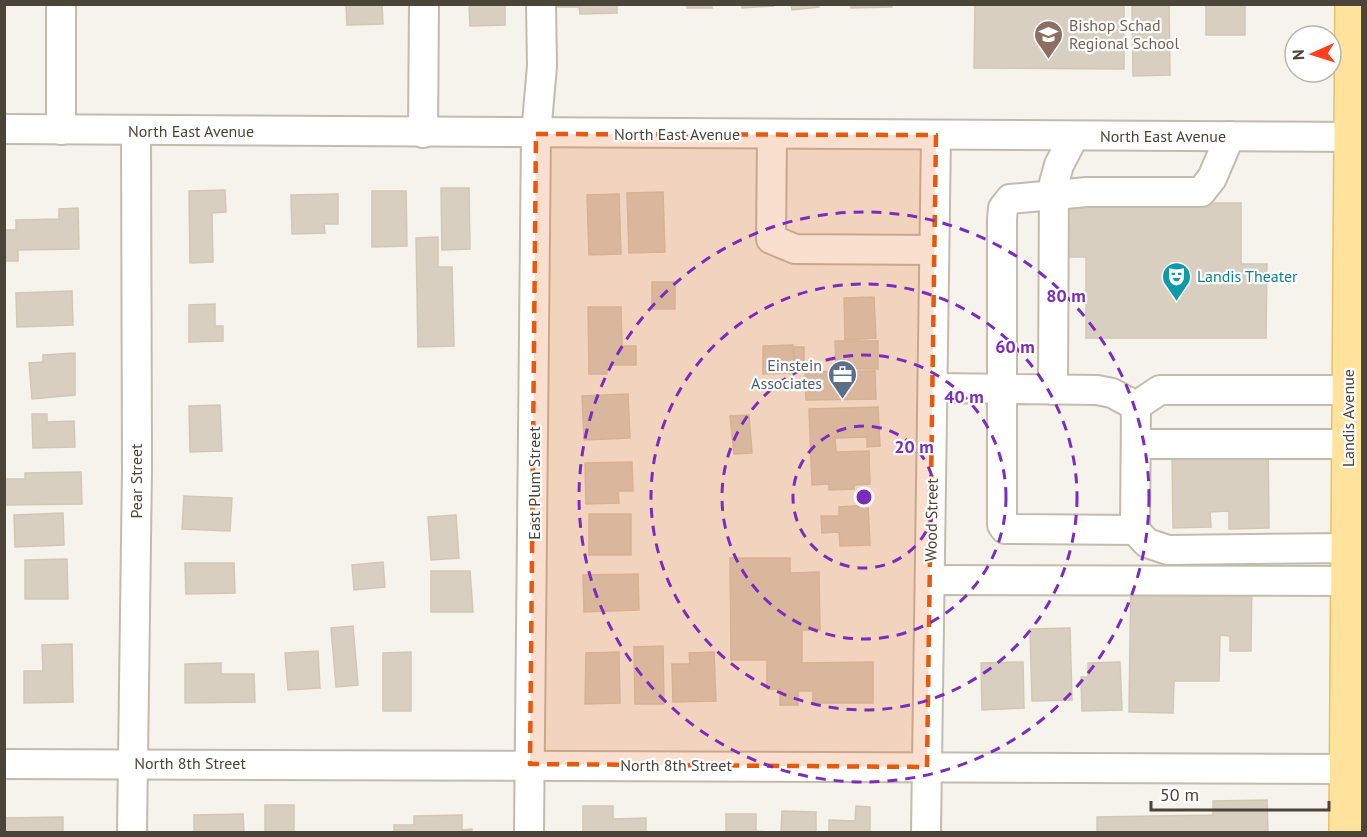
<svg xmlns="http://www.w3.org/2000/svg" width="1367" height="837" font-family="'PT Sans',sans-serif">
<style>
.building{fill:#d8cfc1;stroke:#d3c7b4;stroke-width:1.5}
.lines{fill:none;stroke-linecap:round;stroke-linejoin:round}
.minor-casing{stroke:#c2bbae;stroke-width:32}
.major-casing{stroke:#e6c16a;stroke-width:36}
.minor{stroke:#fff;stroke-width:28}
.major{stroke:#ffe39c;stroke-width:33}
.marked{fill:#e8590c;fill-opacity:0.2;stroke:#e8590c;stroke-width:4.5;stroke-dasharray:12 8;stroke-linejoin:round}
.ring{fill:none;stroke:#7b2cbf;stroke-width:3;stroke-dasharray:10 8}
.labels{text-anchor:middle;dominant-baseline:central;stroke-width:4.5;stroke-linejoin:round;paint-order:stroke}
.education-label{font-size:16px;fill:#785e54;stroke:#fff;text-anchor:start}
.street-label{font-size:16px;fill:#4b4439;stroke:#fff}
.culture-label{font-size:16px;fill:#0d838f;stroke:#fff;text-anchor:start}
.service-label{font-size:16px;fill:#4e5e75;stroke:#fff;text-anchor:end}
.centre{fill:#7b2cbf;stroke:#fff;stroke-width:3}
.ring-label{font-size:18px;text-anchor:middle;font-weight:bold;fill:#7b2cbf;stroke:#fff;stroke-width:4.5;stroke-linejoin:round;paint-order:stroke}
</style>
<rect width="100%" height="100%" fill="#f6f3ec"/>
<g class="building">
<polygon points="346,4 382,4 383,24 347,25"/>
<polygon points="469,4 505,4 505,25 470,26"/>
<polygon points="555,4 617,4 617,13 580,14 579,7 555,7"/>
<rect x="687" y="4" width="25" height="4"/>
<polygon points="742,4 772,4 773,6 742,8"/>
<polygon points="791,4 818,4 819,7 792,10"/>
<polygon points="851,4 892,4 892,7 851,8"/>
<polygon points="975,4 1124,4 1124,69 974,68"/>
<polygon points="1132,4 1169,4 1170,75 1133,76"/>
<rect x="1206" y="4" width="39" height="31"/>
<polygon points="441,188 469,188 470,249 442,250"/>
<polygon points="225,190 226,212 212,213 213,262 190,263 189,191"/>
<polygon points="372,191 406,191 407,246 372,247"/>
<polygon points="663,192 665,252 629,253 627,193"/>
<polygon points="338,194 338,224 324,224 325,233 292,234 291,195"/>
<polygon points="619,194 621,254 589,255 587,195"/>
<polygon points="1068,203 1241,203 1241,264 1267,264 1266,338 1086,338 1086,257 1068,257"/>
<polygon points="78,208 79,249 18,250 18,261 4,261 4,230 16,230 16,220 59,219 59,209"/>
<polygon points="438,237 438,267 452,267 454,346 418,347 416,238"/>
<rect x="652" y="282" width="23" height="27"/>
<polygon points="72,291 73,325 17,327 16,293"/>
<polygon points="874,297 876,338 845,340 844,298"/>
<polygon points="215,304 215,326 223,326 223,341 189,342 189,305"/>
<polygon points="588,307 621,307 622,346 636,346 636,365 607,365 607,374 589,374"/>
<polygon points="835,341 878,341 878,369 836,369"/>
<polygon points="793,345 794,373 763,374 763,346"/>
<polygon points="794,347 804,347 804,366 795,366"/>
<polygon points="75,353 75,395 32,399 29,363 43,362 43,355"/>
<polygon points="875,371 876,399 806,400 805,372"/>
<polygon points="628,394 630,438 584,440 582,396"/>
<polygon points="220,405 222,451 190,452 189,406"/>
<polygon points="878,407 880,446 867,447 867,437 835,438 836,452 869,451 870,484 854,485 854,489 829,490 829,484 812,485 809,409"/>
<polygon points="32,414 47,414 47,422 74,421 75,447 33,448"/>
<polygon points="749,415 752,453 734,454 730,416"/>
<polygon points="1268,432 1269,528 1229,529 1229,511 1210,512 1211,527 1173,528 1172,454"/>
<polygon points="632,462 633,491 618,491 619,503 586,504 585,463"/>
<polygon points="81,472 82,504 4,505 4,479 25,479 25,473"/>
<polygon points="184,496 232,498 230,531 182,529"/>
<polygon points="868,505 870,545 840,546 839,532 822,533 821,516 839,516 839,507"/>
<polygon points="63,513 64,545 15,547 14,515"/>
<rect x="589" y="514" width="42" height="41"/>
<polygon points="456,515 459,558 431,560 428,517"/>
<polygon points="730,558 790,558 790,573 819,572 820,630 802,630 802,663 873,662 873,703 813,703 813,691 798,691 798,705 780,705 780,689 767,689 767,660 731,660"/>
<polygon points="67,559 68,599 25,599 25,560"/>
<polygon points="383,562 385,587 354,590 352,565"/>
<polygon points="185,563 234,563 235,593 186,594"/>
<polygon points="431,571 470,571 473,612 431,612"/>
<polygon points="638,574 639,610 584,612 583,575"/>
<polygon points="1131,576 1252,576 1251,651 1230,651 1230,636 1220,635 1219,681 1174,681 1173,713 1129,712"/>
<polygon points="353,626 358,685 336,687 331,628"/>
<polygon points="1070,628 1072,700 1032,701 1030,629"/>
<polygon points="72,644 73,702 24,703 24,671 43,671 42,645"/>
<polygon points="663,646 664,704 635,704 634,647"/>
<polygon points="318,651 320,688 288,690 285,653"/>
<polygon points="411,652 411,711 383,711 383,653"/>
<polygon points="619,652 620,703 585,704 586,653"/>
<polygon points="714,652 716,701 673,702 672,664 690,664 689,653"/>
<polygon points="1023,662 1024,708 982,710 981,663"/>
<polygon points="1120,662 1122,710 1082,711 1081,677 1088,677 1088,663"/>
<polygon points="221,663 221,674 254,674 255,702 185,703 185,664"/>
<polygon points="1267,800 1268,832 1097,832 1097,817 1213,815 1213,801"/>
<rect x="265" y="805" width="29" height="27"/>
<polygon points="583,806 613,806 613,819 646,818 646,832 583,832"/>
<polygon points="856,806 870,807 870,832 829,832 829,820 855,821"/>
<polygon points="782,811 816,812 816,832 781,832"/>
<polygon points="243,814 244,832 194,832 194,815"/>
<polygon points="726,814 756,814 756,831 766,832 726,832"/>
<polygon points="462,815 462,830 472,829 472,832 394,832 394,825 414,825 414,816"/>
<polygon points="63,817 63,832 4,832 4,818"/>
</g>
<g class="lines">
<defs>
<g id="minor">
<polyline points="4,129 1362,137"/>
<polyline points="61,130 61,4"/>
<polyline points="423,133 424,4"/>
<polyline points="772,134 771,239 795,249 934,250"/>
<polyline points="933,388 1097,390 1112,393 1136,406 1135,530 1005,529 1002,525 1002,219 1003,208 1010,199 1087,192 1201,192 1212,178 1230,136"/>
<polyline points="1053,390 1054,183 1059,165 1074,136"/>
<polyline points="1136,406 1160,390 1348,390"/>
<polyline points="1136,444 1347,444"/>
<polyline points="1135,530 1147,543 1168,550 1348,548"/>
<polyline points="930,580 1348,581"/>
<polyline points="4,764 1362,769"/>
<polyline points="132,832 137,469 136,130"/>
<polyline points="529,832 536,134 542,66 541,4"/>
<polyline points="926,832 936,135"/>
</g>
<polyline id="major" points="1346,832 1352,4"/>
</defs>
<use href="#minor" class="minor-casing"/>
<use href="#major" class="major-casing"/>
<use href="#minor" class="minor"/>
<use href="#major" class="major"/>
</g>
<path class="marked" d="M536 134 936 135 927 767 530 764Z"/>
<g class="ring">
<circle cx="864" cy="497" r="71"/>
<circle cx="864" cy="497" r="142"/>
<circle cx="864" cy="497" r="213"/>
<circle cx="864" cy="497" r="285"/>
</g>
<defs>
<symbol id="school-pin" viewBox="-11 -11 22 30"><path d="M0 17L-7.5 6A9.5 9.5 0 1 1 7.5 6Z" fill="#8d6e63" stroke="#fff"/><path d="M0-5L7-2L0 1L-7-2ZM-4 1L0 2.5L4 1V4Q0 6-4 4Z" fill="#fff"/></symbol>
<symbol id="theatre-pin" viewBox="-11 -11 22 30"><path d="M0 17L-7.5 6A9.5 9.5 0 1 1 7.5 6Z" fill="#0f9aa8" stroke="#fff"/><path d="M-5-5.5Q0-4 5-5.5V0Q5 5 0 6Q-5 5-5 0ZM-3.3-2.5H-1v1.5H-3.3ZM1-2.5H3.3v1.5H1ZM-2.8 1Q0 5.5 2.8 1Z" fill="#fff"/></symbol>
<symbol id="office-pin" viewBox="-11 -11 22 30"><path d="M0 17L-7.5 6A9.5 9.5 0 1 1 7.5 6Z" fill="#5c6f8a" stroke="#fff"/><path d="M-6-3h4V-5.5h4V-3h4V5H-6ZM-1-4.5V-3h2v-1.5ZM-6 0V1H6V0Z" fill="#fff"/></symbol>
</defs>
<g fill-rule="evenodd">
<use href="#school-pin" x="1032" y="18" width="33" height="45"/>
<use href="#theatre-pin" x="1160" y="260" width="33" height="45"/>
<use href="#office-pin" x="826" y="358" width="33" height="45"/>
</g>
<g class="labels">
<g class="education-label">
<text x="1069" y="25">Bishop Schad<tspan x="1069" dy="18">Regional School</tspan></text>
</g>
<g class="street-label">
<text x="191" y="131">North East Avenue</text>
<text x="677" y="134">North East Avenue</text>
<text x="1163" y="136">North East Avenue</text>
<text transform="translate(1348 418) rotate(-90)">Landis Avenue</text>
<text transform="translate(136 481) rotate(-90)">Pear Street</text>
<text transform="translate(534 483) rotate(-90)">East Plum Street</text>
<text transform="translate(931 520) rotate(-89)">Wood Street</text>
<text x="190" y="763">North 8th Street</text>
<text x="676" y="765">North 8th Street</text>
</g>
<g class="culture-label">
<text x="1197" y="276">Landis Theater</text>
</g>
<g class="service-label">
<text x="822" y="365">Einstein<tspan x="822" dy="18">Associates</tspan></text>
</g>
</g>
<circle cx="864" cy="497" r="9" class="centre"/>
<g class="ring-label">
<text x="1066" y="302">80 m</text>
<text x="1015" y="353">60 m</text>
<text x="964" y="403">40 m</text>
<text x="914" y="453">20 m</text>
</g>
<rect width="1367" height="837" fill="none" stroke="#4b4439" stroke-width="12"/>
<g transform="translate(1313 54) rotate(267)"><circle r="28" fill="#ffffff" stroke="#b7b4b0" stroke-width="1.5"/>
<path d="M0-4.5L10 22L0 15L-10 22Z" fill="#fc3f1d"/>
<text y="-9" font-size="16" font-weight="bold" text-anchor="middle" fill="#4b4439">N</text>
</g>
<path d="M1151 801v9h178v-9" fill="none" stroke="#4b4439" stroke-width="3"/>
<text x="1160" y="801" font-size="18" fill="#4b4439" stroke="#ffffff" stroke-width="4.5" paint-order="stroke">50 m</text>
</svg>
